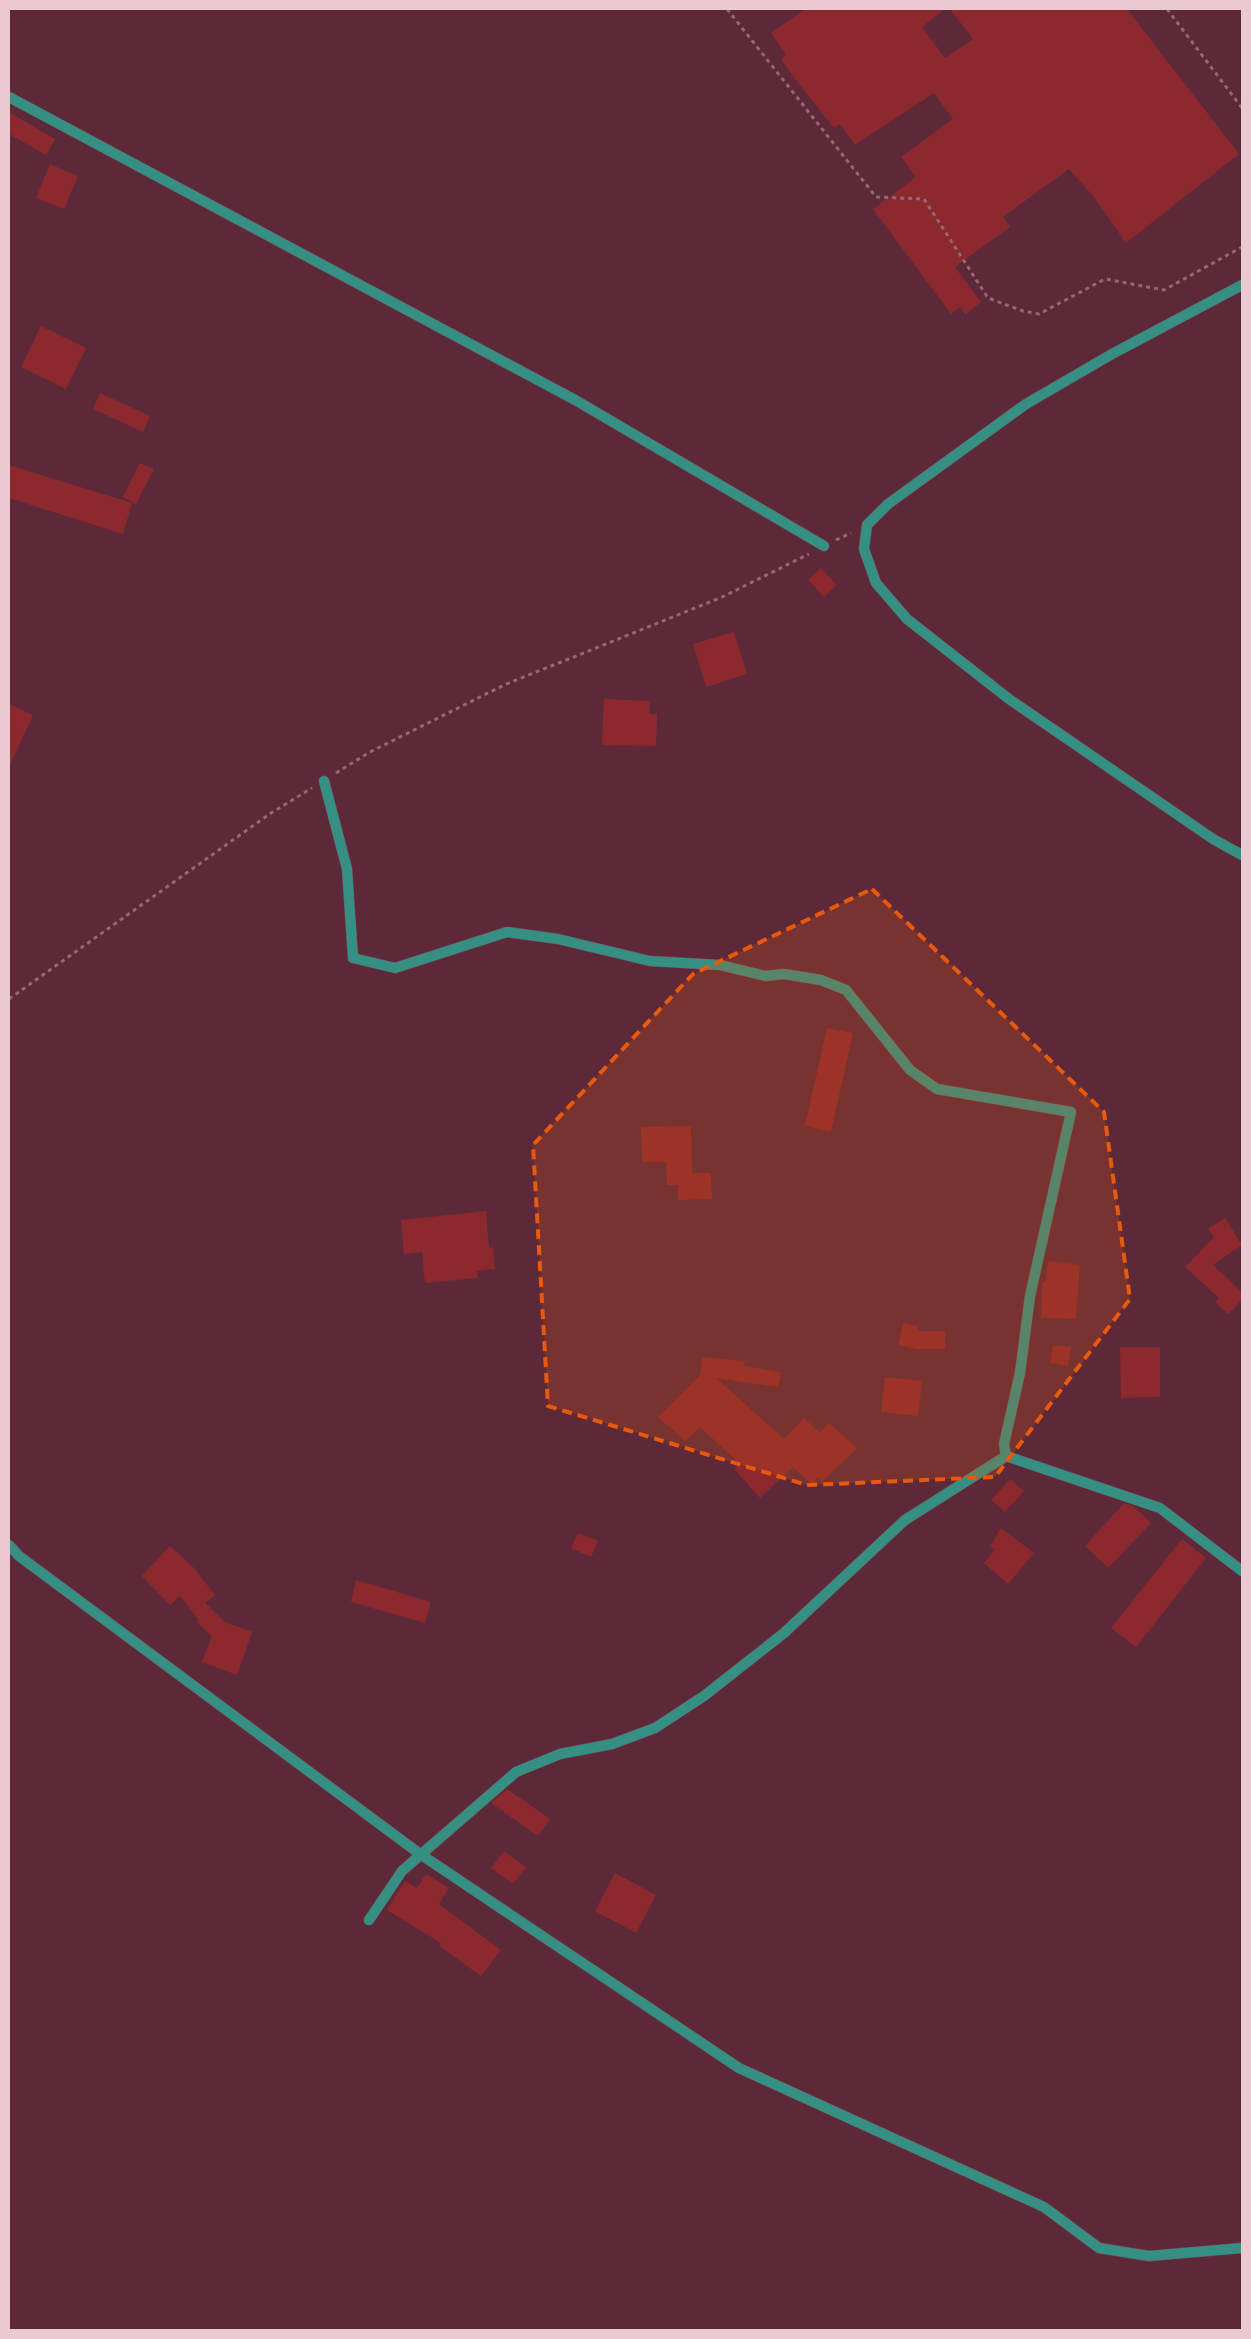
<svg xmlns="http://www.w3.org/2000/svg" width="1251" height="2339" font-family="Arial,sans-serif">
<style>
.building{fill:#8b292e}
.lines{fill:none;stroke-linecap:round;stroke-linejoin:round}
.minor-casing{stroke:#794957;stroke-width:11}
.path{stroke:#946774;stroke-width:3;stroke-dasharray:4 4;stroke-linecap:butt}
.minor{stroke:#358f82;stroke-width:10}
.marked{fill:#e8590c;fill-opacity:0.2;stroke:#e8590c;stroke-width:4;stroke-dasharray:10 6;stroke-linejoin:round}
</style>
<rect width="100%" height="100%" fill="#5d2939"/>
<g class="building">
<polygon points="805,9 945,9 922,27 945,58 973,39 950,9 1127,9 1239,154 1126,243 1094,197 1069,169 1003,217 1010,227 955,267 981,302 965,314 960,307 951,314 873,209 916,177 901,157 953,119 934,93 855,145 840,124 834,128 795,79 781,59 786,55 771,33"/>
<polygon points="9,112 55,139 46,155 9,134"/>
<polygon points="50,164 78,176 64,209 36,198"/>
<polygon points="41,326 86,348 66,389 21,367"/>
<polygon points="100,393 150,416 143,432 93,409"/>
<polygon points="140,463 154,469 136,504 123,497"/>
<polygon points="9,465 132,503 123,534 9,498"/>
<polygon points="821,568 837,585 824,597 808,580"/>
<polygon points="734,632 747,674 706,687 693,644"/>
<polygon points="604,699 650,701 649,714 657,714 656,746 602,745"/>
<polygon points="9,704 33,715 9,767"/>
<polygon points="827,1028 853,1033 831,1132 805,1126"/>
<polygon points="691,1126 692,1173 711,1173 712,1199 678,1200 678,1185 667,1185 666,1162 642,1162 641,1127"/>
<polygon points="486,1211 489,1248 493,1247 495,1269 477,1271 478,1278 425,1283 422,1252 404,1254 401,1220"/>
<polygon points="1225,1218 1242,1245 1213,1265 1242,1292 1242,1300 1228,1314 1215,1302 1219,1298 1185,1267 1214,1237 1208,1229"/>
<polygon points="1048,1261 1080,1265 1076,1319 1041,1318 1042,1283 1045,1283"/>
<polygon points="903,1323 918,1326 917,1331 945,1331 945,1349 917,1349 898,1345"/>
<polygon points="1053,1345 1071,1347 1068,1366 1050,1363"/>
<polygon points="1120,1347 1160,1347 1160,1397 1121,1398"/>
<polygon points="702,1357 745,1361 744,1366 781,1372 778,1387 716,1378 784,1439 804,1418 820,1433 829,1423 857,1448 822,1482 818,1478 812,1484 793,1467 760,1498 734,1469 740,1464 700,1427 685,1441 658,1417 700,1375"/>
<polygon points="885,1377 922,1381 918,1416 881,1412"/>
<polygon points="1010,1479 1024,1491 1005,1512 991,1500"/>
<polygon points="1124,1503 1133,1506 1151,1523 1108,1568 1085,1546"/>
<polygon points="1001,1528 1034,1553 1008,1584 984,1563 995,1550 990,1546"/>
<polygon points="578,1533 598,1541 591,1557 571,1548"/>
<polygon points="1182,1539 1206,1558 1136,1647 1111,1628"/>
<polygon points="170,1546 193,1567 215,1595 205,1603 225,1622 252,1632 237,1675 202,1662 212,1636 197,1622 199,1620 180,1596 170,1605 142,1576"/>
<polygon points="356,1580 431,1602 425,1623 351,1602"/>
<polygon points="507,1789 550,1819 538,1836 491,1803"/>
<polygon points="504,1851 526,1867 513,1884 491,1868"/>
<polygon points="615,1873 656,1895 636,1933 595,1911"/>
<polygon points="426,1874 449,1888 439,1904 501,1950 481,1976 439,1946 441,1943 387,1910 405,1881 417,1888"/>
</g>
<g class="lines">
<defs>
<g id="minor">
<polyline points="9,97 577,401 824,546"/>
<polyline points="1242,285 1112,354 1026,404 888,504 867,525 864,549 876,583 907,619 1009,699 1213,839 1242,855"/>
<polyline points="324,781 347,869 353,958 395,968 507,932 558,939 650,961 720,965 765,976 784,974 821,980 846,990 910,1070 937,1089 1071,1112 1030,1296 1020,1373 1004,1444 1006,1456"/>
<polyline points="1006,1456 1160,1508 1242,1571"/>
<polyline points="9,1545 19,1556 420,1854 739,2068 1044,2207 1099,2248 1149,2256 1242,2248"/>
<polyline points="369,1920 402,1871 516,1772 560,1754 612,1744 655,1728 704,1696 784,1633 905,1520 1006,1456"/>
</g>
</defs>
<use href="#minor" class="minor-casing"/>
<g class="path">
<polyline points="727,9 876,197 924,199 988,298 1023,311 1039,314 1105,279 1164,290 1242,247"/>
<polyline points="1167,9 1242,108"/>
<polyline points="836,540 851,533"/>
<polyline points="336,773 370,752 504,685 720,598 809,554"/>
<polyline points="9,999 271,813 312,788"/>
</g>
<use href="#minor" class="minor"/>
</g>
<path class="marked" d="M872 889 1104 1112 1130 1299 995 1477 807 1485 548 1406 533 1145 693 974Z"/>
<rect width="1251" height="2339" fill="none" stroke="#ebc9d1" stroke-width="20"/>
</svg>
